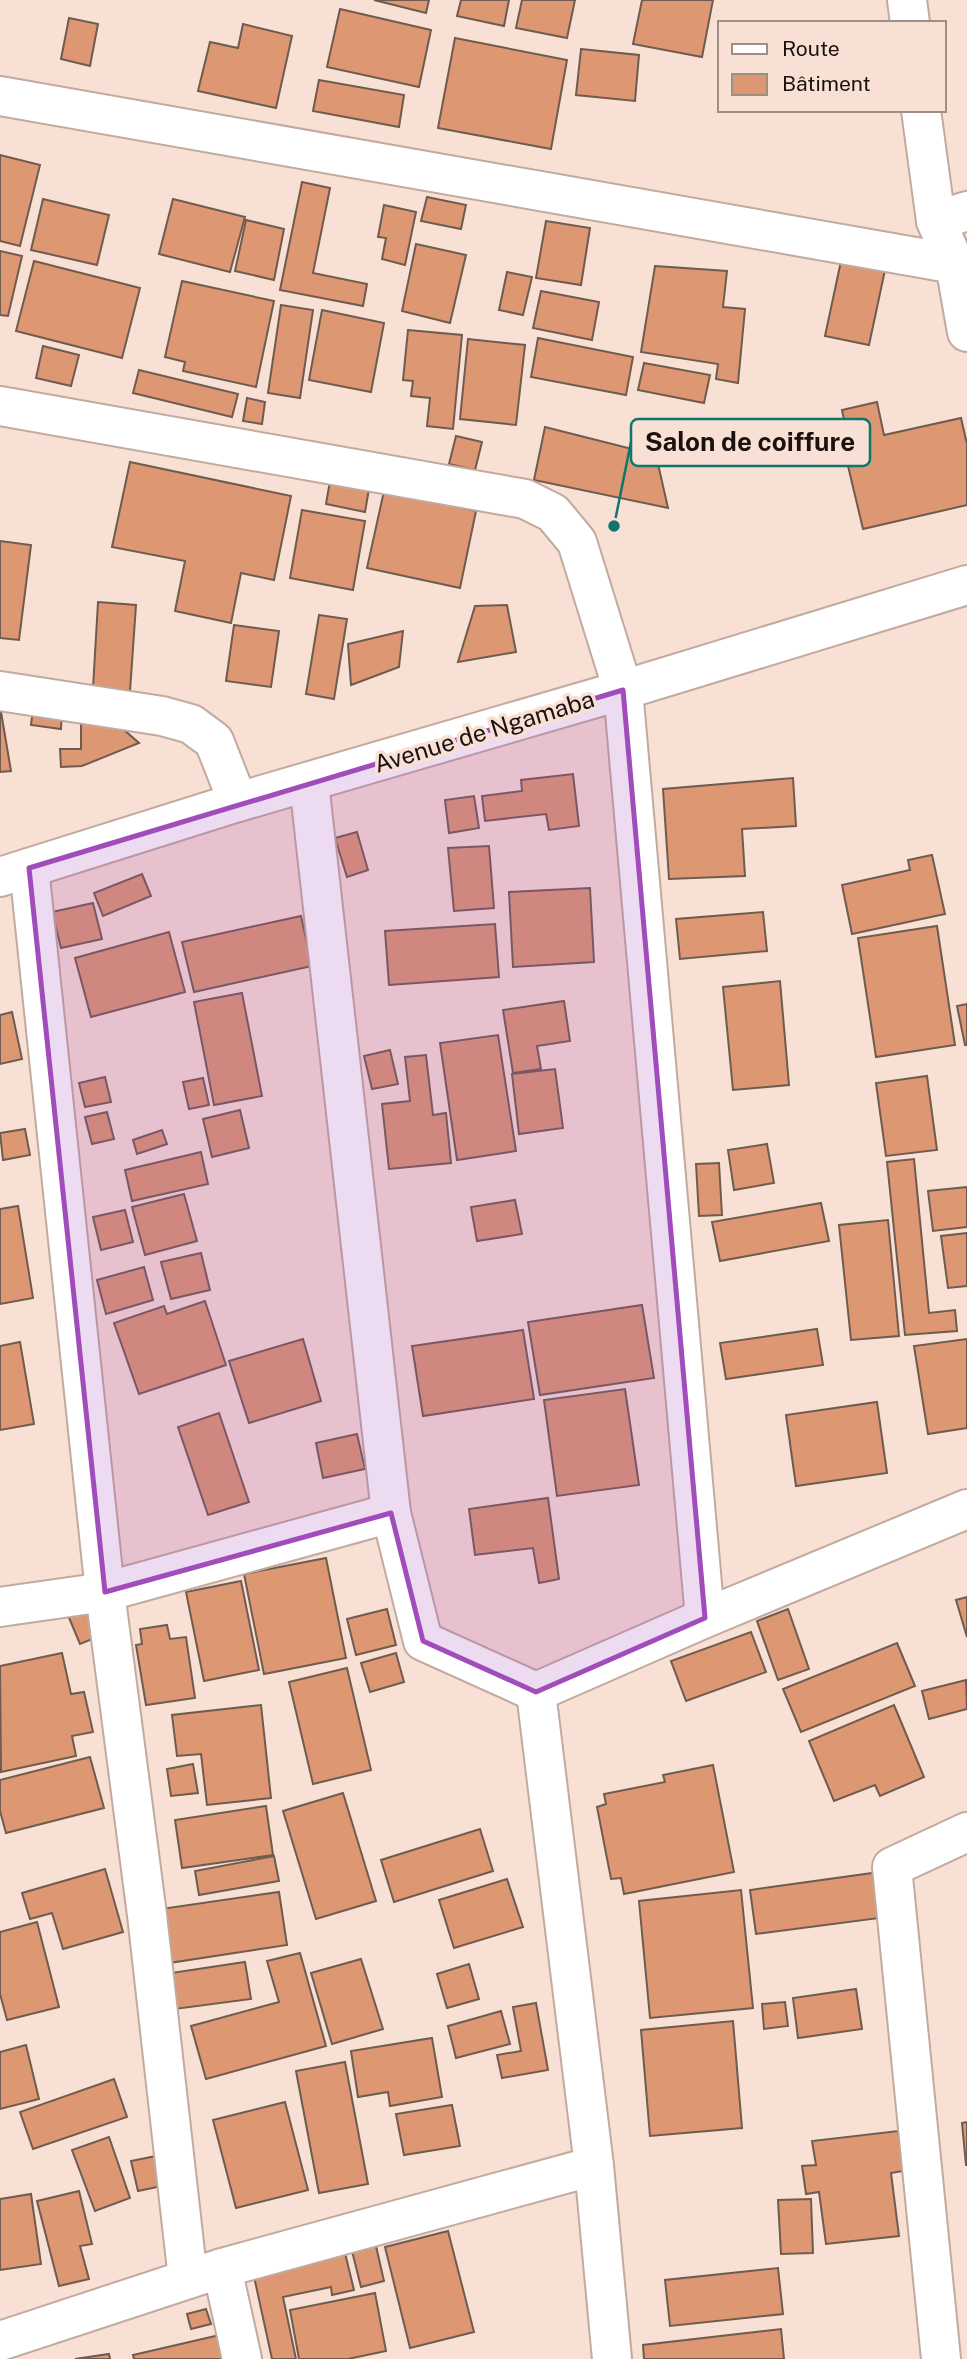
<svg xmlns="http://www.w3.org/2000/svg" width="967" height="2359" font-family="'Public Sans',sans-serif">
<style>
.building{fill:#dd9772;stroke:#705b50;stroke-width:2}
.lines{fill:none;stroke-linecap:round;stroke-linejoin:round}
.minor-casing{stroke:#c2aa9f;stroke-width:42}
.major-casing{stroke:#c2aa9f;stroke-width:42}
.minor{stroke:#fff;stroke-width:38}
.major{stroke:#fff;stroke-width:38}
.marked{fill:#a04cbb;fill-opacity:0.2;stroke:#a04cbb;stroke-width:5;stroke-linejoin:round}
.labels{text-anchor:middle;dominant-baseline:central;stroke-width:7;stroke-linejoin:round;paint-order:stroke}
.street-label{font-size:24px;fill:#1a120e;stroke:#f9e0d4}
.leader{fill:none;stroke:#0f766e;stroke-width:2.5}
.callout-dot{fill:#0f766e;stroke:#f9e0d4;stroke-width:2.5}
.callout{fill:#f9e0d4;stroke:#0f766e;stroke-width:2.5}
.callout-label{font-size:26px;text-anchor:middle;font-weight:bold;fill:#1a120e}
</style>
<rect width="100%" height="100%" fill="#f9e0d4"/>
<g class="building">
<polygon points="374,0 429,0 426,13"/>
<polygon points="461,0 509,0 504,26 457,16"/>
<polygon points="522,0 575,0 567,38 516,28"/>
<polygon points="642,0 713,0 702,57 633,44"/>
<polygon points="340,9 431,30 419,87 327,67"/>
<polygon points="69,18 98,24 90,66 61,59"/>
<polygon points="243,24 292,36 276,108 198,91 210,42 238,48"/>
<polygon points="455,38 567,60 551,149 438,128"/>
<polygon points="581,49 639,55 635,101 576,95"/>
<polygon points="319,80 404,95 399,127 313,111"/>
<polygon points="0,155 40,165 20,246 0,241"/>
<polygon points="302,182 330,188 313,273 367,284 363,306 280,290"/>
<polygon points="427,197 466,205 461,229 421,221"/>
<polygon points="43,199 109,215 97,265 31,250"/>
<polygon points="173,199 245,217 230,272 159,254"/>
<polygon points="384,205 416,212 405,265 382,259 386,238 378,237"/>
<polygon points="246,220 284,229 274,280 235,271"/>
<polygon points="546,221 590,228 581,285 536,278"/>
<polygon points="416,244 466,255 450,323 402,311"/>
<polygon points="0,251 22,256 8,316 0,315"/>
<polygon points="34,261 140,288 122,358 16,331"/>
<polygon points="841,261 885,270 869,345 825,336"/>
<polygon points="655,266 727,271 723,307 745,309 738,383 716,379 718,364 641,352"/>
<polygon points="507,272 532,277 523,315 499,310"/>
<polygon points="182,281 274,301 256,387 183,371 185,362 165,357"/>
<polygon points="541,291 599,302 592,340 533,328"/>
<polygon points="281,305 313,310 300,398 268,393"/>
<polygon points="322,310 384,323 371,392 309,380"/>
<polygon points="408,330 462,335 453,429 427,426 430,398 411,396 413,381 403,380"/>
<polygon points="538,338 633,357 626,395 531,377"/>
<polygon points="468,339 525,345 516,425 460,419"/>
<polygon points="43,346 79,355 71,386 36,378"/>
<polygon points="644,363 710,375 704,403 638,390"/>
<polygon points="139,370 238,394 232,417 133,393"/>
<polygon points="247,398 265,402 262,424 243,421"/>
<polygon points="877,402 884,435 961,418 967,444 967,505 863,529 843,445 849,443 842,410"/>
<polygon points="545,427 656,455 668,508 534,480"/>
<polygon points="456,436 482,442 475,470 449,464"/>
<polygon points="130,462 291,496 274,580 241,573 231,623 175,611 185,561 112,547"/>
<polygon points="330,481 369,489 365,512 326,504"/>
<polygon points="384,491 476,511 460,588 367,568"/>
<polygon points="302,510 365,521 353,590 290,578"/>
<polygon points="0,541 31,545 19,640 0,638"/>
<polygon points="98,602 136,605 130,691 93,688"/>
<polygon points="507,605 516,652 458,662 475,606"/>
<polygon points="319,615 347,619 334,699 306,694"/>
<polygon points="234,625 279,631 271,687 226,681"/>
<polygon points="403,631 399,667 351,685 348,644"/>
<polygon points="0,706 11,771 0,772"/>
<polygon points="33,709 62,712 61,729 31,725"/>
<polygon points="81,709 108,716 139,743 82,766 61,767 60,749 81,749"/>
<polygon points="573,774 579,826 549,830 546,814 485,821 482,796 522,791 521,780"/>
<polygon points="793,778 796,826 742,829 745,876 669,879 663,789"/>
<polygon points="474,796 479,828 449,833 445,800"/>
<polygon points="357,832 368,870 347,877 335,838"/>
<polygon points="489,846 494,908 454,911 448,848"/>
<polygon points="932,855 945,914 852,934 842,885 910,870 908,860"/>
<polygon points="142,874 151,896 103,916 94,893"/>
<polygon points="590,888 594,962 513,967 509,892"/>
<polygon points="93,903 102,939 61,948 52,912"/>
<polygon points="763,912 767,951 680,959 676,919"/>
<polygon points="301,916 312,966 194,992 182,942"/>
<polygon points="495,924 499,977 389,985 385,931"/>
<polygon points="937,926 955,1045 876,1057 858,938"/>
<polygon points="169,932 185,992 91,1017 75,958"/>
<polygon points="780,981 789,1085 733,1090 723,987"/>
<polygon points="242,993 262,1096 214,1105 194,1002"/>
<polygon points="564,1001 570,1041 537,1046 541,1069 513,1073 503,1010"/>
<polygon points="967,1004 967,1045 965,1045 957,1006"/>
<polygon points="12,1012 22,1059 0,1064 0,1015"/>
<polygon points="498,1035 516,1151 457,1160 440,1043"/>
<polygon points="390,1050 398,1084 372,1089 364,1056"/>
<polygon points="426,1055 433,1115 446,1113 451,1163 389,1169 382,1104 410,1101 405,1057"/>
<polygon points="555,1069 563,1128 519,1134 512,1074"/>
<polygon points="927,1076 937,1150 886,1156 876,1083"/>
<polygon points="105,1077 111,1102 85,1107 79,1083"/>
<polygon points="203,1078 209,1105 189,1109 183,1082"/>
<polygon points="240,1110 249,1148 212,1157 203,1119"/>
<polygon points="107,1112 114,1139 92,1144 85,1117"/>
<polygon points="25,1129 30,1155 3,1160 0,1133"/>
<polygon points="162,1130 167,1144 137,1154 133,1140"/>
<polygon points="767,1144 774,1183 734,1190 728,1150"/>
<polygon points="201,1152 208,1184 132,1201 125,1170"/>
<polygon points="914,1159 929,1313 955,1310 957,1331 905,1335 887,1162"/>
<polygon points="719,1163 722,1215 699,1216 696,1164"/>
<polygon points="967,1187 967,1227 933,1231 928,1191"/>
<polygon points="184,1194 197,1241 145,1255 132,1207"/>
<polygon points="515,1200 522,1234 477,1241 471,1207"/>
<polygon points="821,1203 829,1241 720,1261 712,1222"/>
<polygon points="18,1206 33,1298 0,1304 0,1209"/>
<polygon points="125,1210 133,1242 101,1250 93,1217"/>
<polygon points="888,1220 899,1336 851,1340 839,1225"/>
<polygon points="967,1233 967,1286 948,1288 941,1236"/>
<polygon points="201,1253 210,1290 171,1299 161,1262"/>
<polygon points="144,1267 153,1300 106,1314 97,1280"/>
<polygon points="205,1301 226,1365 139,1394 114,1323 164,1306 167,1314"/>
<polygon points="642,1305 654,1378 540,1395 528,1322"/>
<polygon points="817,1329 823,1365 726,1379 720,1343"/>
<polygon points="523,1330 534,1399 423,1416 412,1346"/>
<polygon points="303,1339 321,1401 249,1423 229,1361"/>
<polygon points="967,1339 967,1428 928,1434 914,1346"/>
<polygon points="20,1342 34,1424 0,1430 0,1346"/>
<polygon points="625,1389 639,1485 557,1496 544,1400"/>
<polygon points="877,1402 887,1473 796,1486 786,1415"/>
<polygon points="219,1413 249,1502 208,1515 178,1427"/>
<polygon points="357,1434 365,1469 323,1478 316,1443"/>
<polygon points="548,1498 559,1579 539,1583 533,1548 475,1555 469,1509"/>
<polygon points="326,1558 346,1658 264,1674 244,1574"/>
<polygon points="241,1581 259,1670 204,1681 186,1592"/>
<polygon points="967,1597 967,1637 956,1600"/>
<polygon points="89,1603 102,1635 80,1644 67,1613"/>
<polygon points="387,1609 396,1645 356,1655 347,1619"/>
<polygon points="788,1609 809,1669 778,1680 757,1621"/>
<polygon points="167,1625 170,1639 186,1637 195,1698 146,1705 136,1645 142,1644 140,1629"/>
<polygon points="751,1632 766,1672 686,1701 671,1661"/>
<polygon points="897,1643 915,1686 801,1732 783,1689"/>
<polygon points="62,1653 71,1694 84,1692 93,1732 72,1736 76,1756 1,1772 0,1666"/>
<polygon points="396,1653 404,1682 370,1692 361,1663"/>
<polygon points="347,1668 371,1770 313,1784 289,1682"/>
<polygon points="966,1680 967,1709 929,1719 922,1691"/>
<polygon points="261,1705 271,1798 207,1805 201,1754 177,1756 172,1715"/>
<polygon points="894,1705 924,1777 880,1796 875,1785 834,1801 809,1741"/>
<polygon points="90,1757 104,1808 6,1833 0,1811 0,1780"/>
<polygon points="193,1764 198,1793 171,1796 167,1769"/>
<polygon points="713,1765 734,1872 624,1894 621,1878 611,1879 597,1807 606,1804 604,1794 665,1782 663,1775"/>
<polygon points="343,1793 376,1901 316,1919 283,1811"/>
<polygon points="266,1806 273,1855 182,1868 175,1820"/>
<polygon points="480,1829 493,1871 394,1902 381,1860"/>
<polygon points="274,1856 279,1881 199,1895 195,1871"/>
<polygon points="105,1869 123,1932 63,1949 52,1913 30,1919 22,1893"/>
<polygon points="880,1872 887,1917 756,1934 750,1890"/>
<polygon points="507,1879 523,1927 454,1948 439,1900"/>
<polygon points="741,1890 753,2008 650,2018 639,1901"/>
<polygon points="279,1892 287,1945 169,1963 161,1909"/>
<polygon points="37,1922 59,2007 7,2020 0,1994 0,1932"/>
<polygon points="300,1953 326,2046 206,2079 191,2026 279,2002 267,1961"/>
<polygon points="361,1959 383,2029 332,2044 311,1973"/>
<polygon points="245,1962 251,1999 175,2009 171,1973"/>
<polygon points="469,1964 479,1999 447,2008 437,1974"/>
<polygon points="856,1989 862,2029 798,2038 793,1998"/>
<polygon points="785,2002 788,2026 764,2029 762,2004"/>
<polygon points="536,2003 548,2070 502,2078 497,2055 521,2051 513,2007"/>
<polygon points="501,2011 510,2044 456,2058 448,2026"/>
<polygon points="733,2021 742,2128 650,2136 641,2030"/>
<polygon points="432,2038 442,2097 390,2106 388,2092 358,2097 351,2051"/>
<polygon points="26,2045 39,2099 0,2109 0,2052"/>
<polygon points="345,2062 368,2184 319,2193 296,2071"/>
<polygon points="114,2079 127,2117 33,2149 20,2112"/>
<polygon points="285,2102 308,2190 236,2208 213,2120"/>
<polygon points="452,2105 460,2146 404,2155 396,2114"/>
<polygon points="967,2122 967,2165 966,2165 962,2123"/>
<polygon points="898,2131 903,2171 891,2173 899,2236 826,2244 819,2192 806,2194 802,2166 816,2165 812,2141"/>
<polygon points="109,2137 130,2198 95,2211 72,2150"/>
<polygon points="156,2156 162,2186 138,2191 131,2161"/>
<polygon points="79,2191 92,2244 80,2246 89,2279 59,2286 37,2201"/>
<polygon points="31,2194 41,2264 0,2270 0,2199"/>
<polygon points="811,2199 813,2253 781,2254 778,2200"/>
<polygon points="448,2231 474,2332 410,2348 385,2247"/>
<polygon points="373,2233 384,2281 361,2287 349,2239"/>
<polygon points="345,2253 354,2290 332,2295 331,2287 283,2297 296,2359 272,2359 253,2272"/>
<polygon points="778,2268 783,2314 670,2326 665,2280"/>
<polygon points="375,2293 386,2351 348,2359 299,2359 290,2310"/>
<polygon points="206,2309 211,2324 191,2329 187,2314"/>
<polygon points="781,2329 784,2359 644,2359 643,2345"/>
<polygon points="224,2334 229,2359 134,2359 133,2355"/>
<polygon points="109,2354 110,2359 75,2359"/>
</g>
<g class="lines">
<defs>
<g id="minor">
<polyline points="907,0 910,23"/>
<polyline points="0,96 955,264"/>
<polyline points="921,110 936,221 955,264 967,332"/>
<polyline points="936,221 967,211"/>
<polyline points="0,406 525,499 553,513 577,542 623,690 705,1618"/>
<polyline points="0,691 162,716 191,724 214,741 238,802"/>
<polyline points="309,783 391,1513 423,1641 536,1692 594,2166 612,2359"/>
<polyline points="29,868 105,1592 147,1915 188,2279"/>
<polyline points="0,1607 105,1592 391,1513"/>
<polyline points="536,1692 705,1618 967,1509"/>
<polyline points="222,2268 242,2359"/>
<polyline points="0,2341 222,2268 594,2166"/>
<polyline points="941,2359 892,1867 967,1832"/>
</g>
<polyline id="major" points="0,877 238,802 623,690 967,585"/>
</defs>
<use href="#minor" class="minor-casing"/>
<use href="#major" class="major-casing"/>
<use href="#minor" class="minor"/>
<use href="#major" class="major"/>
</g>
<path class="marked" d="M623 690 705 1618 536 1692 423 1641 391 1513 105 1592 29 868Z"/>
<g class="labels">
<g class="street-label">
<text transform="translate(484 731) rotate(-17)">Avenue de Ngamaba</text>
</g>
</g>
<path class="leader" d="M614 526L631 442"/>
<circle class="callout-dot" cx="614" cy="526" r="7"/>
<rect class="callout" x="631" y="419" width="239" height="47" rx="7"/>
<g class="callout-label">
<text x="750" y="451">Salon de coiffure</text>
</g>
<rect x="718" y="21" width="228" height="91" fill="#f9e0d4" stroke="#a08e85" stroke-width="2"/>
<rect x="732" y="44" width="35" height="10" fill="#ffffff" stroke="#a08e85" stroke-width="2"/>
<text x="782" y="56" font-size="21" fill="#1a120e">Route</text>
<rect x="732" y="74" width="35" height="21" fill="#dd9772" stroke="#a08e85" stroke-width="2"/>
<text x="782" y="91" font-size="21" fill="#1a120e">Bâtiment</text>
</svg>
